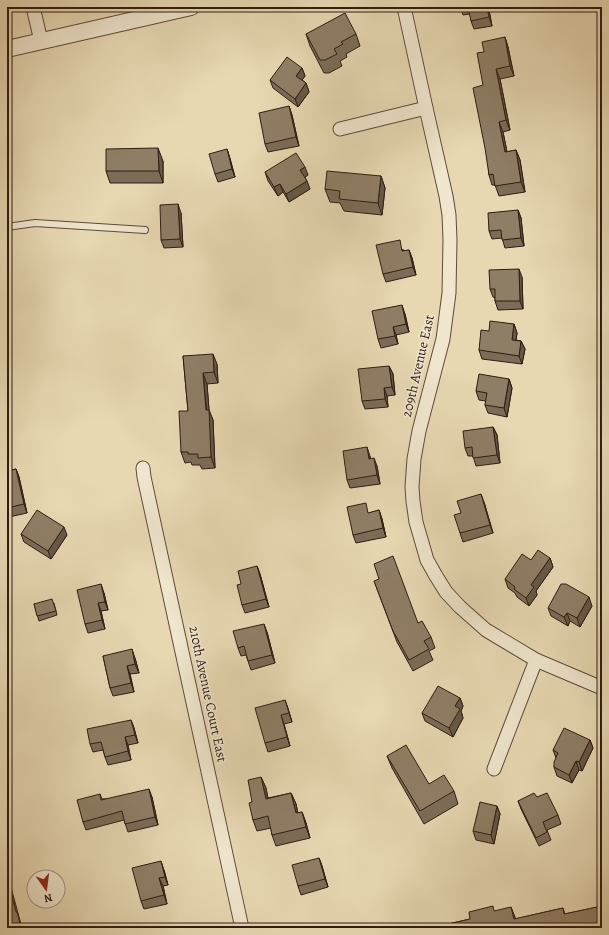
<svg xmlns="http://www.w3.org/2000/svg" width="609" height="935" font-family="Alegreya,serif">
<style>
.lines{fill:none;stroke-linecap:round;stroke-linejoin:round}
.service-casing{stroke:#5d4b3c;stroke-width:8}
.minor-casing{stroke:#5d4b3c;stroke-width:15}
.tertiary-casing{stroke:#5d4b3c;stroke-width:18}
.service{stroke:#efe6cd;stroke-width:6}
.minor{stroke:#efe6cd;stroke-width:13}
.tertiary{stroke:#efe6cd;stroke-width:16}
.wall{fill:#7b6c58;stroke:#2f1c14}
.shaded-wall{fill:#645847;stroke:#2f1c14}
.building{fill:#8f7e66;stroke:#2f1c14}
.labels{text-anchor:middle;dominant-baseline:central;stroke-width:3;stroke-linejoin:round;paint-order:stroke}
.street-label{font-size:14px;fill:#2f1c14;stroke:#efe6cd}
</style>
<rect width="100%" height="100%" fill="#e7d8b2"/>
<filter id="stains"><feTurbulence type="fractalNoise" baseFrequency=".005" numOctaves="4"/><feColorMatrix values="0 0 0 0 .2 0 0 0 0 .09 0 0 0 0 .02 0 0 0 .5 -.17"/></filter>
<radialGradient id="worn" r=".72"><stop offset=".6" stop-color="#630" stop-opacity="0"/><stop offset="1" stop-color="#630" stop-opacity=".3"/></radialGradient>
<g class="lines">
<defs>
<polyline id="service" points="7,227 35,223 145,230"/>
<g id="minor">
<polyline points="33,7 41,41"/>
<polyline points="404,7 426,108 446,196 449,215 450,240 449,293 443,339 419,431 414,459 412,487 413,501 416,522 427,560 436,576 446,592 460,607 486,630 536,660 602,688"/>
<polyline points="340,129 426,108"/>
<polyline points="143,468 144,477 242,928"/>
<polyline points="494,769 536,660"/>
</g>
<polyline id="tertiary" points="7,49 191,7"/>
</defs>
<use href="#service" class="service-casing"/>
<use href="#minor" class="minor-casing"/>
<use href="#tertiary" class="tertiary-casing"/>
<use href="#service" class="service"/>
<use href="#minor" class="minor"/>
<use href="#tertiary" class="tertiary"/>
</g>
<g class="wall">
<polygon points="460,7 493,7 493,10 489,10 492,26 474,29 471,21 470,14 463,15"/>
<polygon points="306,34 356,34 360,46 346,54 347,57 340,61 342,66 329,73 324,73 310,46"/>
<polygon points="505,37 508,47 514,76 500,79 510,130 503,132 507,152 516,150 520,160 525,192 499,196 495,185 492,185 489,175 484,52"/>
<polygon points="302,68 305,76 302,80 306,83 309,92 298,107 273,88 270,80"/>
<polygon points="289,106 292,115 299,146 268,152 265,144"/>
<polygon points="227,149 235,177 218,182 215,174"/>
<polygon points="163,161 163,183 110,183 106,171"/>
<polygon points="265,172 308,175 305,177 310,189 289,202 283,192 278,196 268,181"/>
<polygon points="381,176 385,188 382,215 344,211 340,203 330,202 325,189"/>
<polygon points="518,210 521,218 524,246 505,248 502,238 492,239 489,231"/>
<polygon points="181,213 183,247 164,248 161,240"/>
<polygon points="403,249 403,251 409,250 412,258 416,275 386,282 383,274"/>
<polygon points="522,277 523,309 498,310 495,301 495,298 493,297 490,289"/>
<polygon points="405,314 409,332 396,335 398,344 381,348 378,339"/>
<polygon points="514,324 517,333 516,340 521,341 525,349 522,364 482,359 479,350 489,331"/>
<polygon points="183,356 217,364 218,383 207,384 209,410 213,420 215,468 202,469 200,465 192,465 191,462 185,463 181,452 188,411"/>
<polygon points="389,366 393,374 395,395 387,396 388,407 365,409 362,401"/>
<polygon points="509,379 512,388 507,417 488,413 485,405 486,401 479,400 476,391"/>
<polygon points="493,427 497,435 500,463 476,466 473,456 468,456 465,448"/>
<polygon points="370,456 370,458 377,466 380,484 350,488 347,480"/>
<polygon points="16,469 19,477 27,513 9,517 7,513 7,471"/>
<polygon points="484,502 493,533 463,542 460,533 461,513"/>
<polygon points="379,510 382,519 386,537 356,543 353,535 369,513"/>
<polygon points="21,534 67,535 51,559 24,542"/>
<polygon points="550,558 553,567 536,591 537,595 529,606 517,597 515,593 508,588 505,579 531,560"/>
<polygon points="257,566 260,574 269,607 245,613 242,605 241,584"/>
<polygon points="374,581 418,623 431,637 435,648 429,651 433,660 413,671 397,642"/>
<polygon points="104,593 108,610 101,611 105,629 88,633 85,624"/>
<polygon points="54,603 57,615 39,621 34,604"/>
<polygon points="592,606 580,627 570,621 568,626 551,616 548,608"/>
<polygon points="267,632 275,663 251,670 246,655 241,656 238,648"/>
<polygon points="103,656 135,658 139,673 130,674 134,692 113,696 110,688"/>
<polygon points="460,698 463,706 461,711 463,718 453,737 425,721 422,713"/>
<polygon points="285,700 292,722 284,724 290,746 268,752 265,743"/>
<polygon points="131,720 134,728 138,743 128,745 131,760 108,765 105,757 103,750 93,752 90,744"/>
<polygon points="590,740 593,748 582,771 579,770 572,783 557,776 554,767 556,758 553,750"/>
<polygon points="387,756 429,784 454,791 458,804 424,824 392,768"/>
<polygon points="261,777 266,788 268,798 291,793 296,804 298,813 302,812 306,823 310,838 276,846 272,835 271,828 257,831 253,820 252,802"/>
<polygon points="100,794 102,799 152,797 158,825 128,832 124,820 86,830 83,822"/>
<polygon points="537,797 558,815 561,824 547,830 551,840 539,846 521,809 518,801"/>
<polygon points="497,806 500,814 494,844 476,840 473,831"/>
<polygon points="319,858 322,866 328,887 301,895 298,886"/>
<polygon points="7,859 10,870 7,870"/>
<polygon points="164,870 168,885 163,886 167,904 144,909 141,901"/>
<polygon points="602,906 602,928 431,928 470,919 495,911 515,917 515,919 563,908 565,914"/>
</g>
<g class="shaded-wall">
<polygon points="487,7 488,7 489,10 492,26 489,17"/>
<polygon points="505,37 508,47 514,76 510,66"/>
<polygon points="302,68 305,76 299,84 296,76"/>
<polygon points="496,69 500,79 510,130 506,120"/>
<polygon points="306,83 309,92 298,107 295,99"/>
<polygon points="289,106 292,115 299,146 296,137"/>
<polygon points="499,122 503,132 509,162 505,152"/>
<polygon points="158,148 163,161 163,183 159,171"/>
<polygon points="227,149 230,158 235,177 232,169"/>
<polygon points="516,150 520,160 525,192 521,182"/>
<polygon points="305,167 308,175 303,178 300,170"/>
<polygon points="381,176 385,188 382,215 378,203"/>
<polygon points="307,181 310,189 289,202 286,194"/>
<polygon points="280,184 283,192 278,196 274,187"/>
<polygon points="178,204 181,213 183,247 180,239"/>
<polygon points="518,210 521,218 524,246 521,238"/>
<polygon points="409,250 412,258 416,275 413,267"/>
<polygon points="519,269 522,277 523,309 520,301"/>
<polygon points="402,305 405,314 409,332 406,324"/>
<polygon points="514,324 517,333 515,348 512,340"/>
<polygon points="393,327 396,335 398,344 395,336"/>
<polygon points="521,341 525,349 522,364 519,356"/>
<polygon points="213,354 217,364 218,383 214,372"/>
<polygon points="389,366 393,374 395,395 392,387"/>
<polygon points="203,373 207,384 209,410 213,420 215,468 211,457"/>
<polygon points="509,379 512,388 507,417 504,408"/>
<polygon points="384,388 387,396 388,407 385,399"/>
<polygon points="493,427 497,435 500,463 497,455"/>
<polygon points="367,447 370,456 372,467 369,459"/>
<polygon points="374,458 377,466 380,484 377,475"/>
<polygon points="16,469 19,477 27,513 24,504"/>
<polygon points="481,494 484,502 493,533 490,525"/>
<polygon points="379,510 382,519 386,537 383,528"/>
<polygon points="64,527 67,535 51,559 48,551"/>
<polygon points="550,558 553,567 536,591 537,595 529,606 526,598 531,585"/>
<polygon points="257,566 260,574 269,607 266,599"/>
<polygon points="101,584 104,593 108,610 105,602"/>
<polygon points="589,597 592,606 580,627 577,618"/>
<polygon points="98,603 101,611 105,629 102,620"/>
<polygon points="567,613 570,621 568,626 564,617"/>
<polygon points="264,624 267,632 275,663 272,655"/>
<polygon points="132,649 135,658 139,673 135,664"/>
<polygon points="127,666 130,674 134,692 131,683"/>
<polygon points="460,698 463,706 461,711 463,718 453,737 449,728 455,706"/>
<polygon points="285,700 288,708 292,722 289,713"/>
<polygon points="281,715 284,724 290,746 287,737"/>
<polygon points="131,720 134,728 138,743 135,735"/>
<polygon points="125,737 128,745 131,760 128,751"/>
<polygon points="590,740 593,748 582,771 579,762"/>
<polygon points="576,761 579,770 572,783 569,775"/>
<polygon points="261,777 266,788 270,810 266,799"/>
<polygon points="149,789 152,797 158,825 155,817"/>
<polygon points="291,793 296,804 300,825 296,813"/>
<polygon points="497,806 500,814 494,844 491,835"/>
<polygon points="302,812 306,823 310,838 306,827"/>
<polygon points="319,858 322,866 328,887 325,879"/>
<polygon points="161,861 164,870 168,885 165,877"/>
<polygon points="7,873 18,913 22,928 21,928 16,912 7,877"/>
<polygon points="159,878 163,886 167,904 164,895"/>
<polygon points="511,907 515,917 517,928 514,919"/>
</g>
<g class="building">
<polygon points="468,7 487,7 489,17 471,21"/>
<polygon points="345,13 356,34 341,42 343,44 334,49 337,54 325,60 320,60 306,34"/>
<polygon points="505,37 510,66 496,69 506,120 499,122 505,152 516,150 521,182 495,186 493,174 489,175 485,148 473,88 483,85 477,53 484,52 482,42"/>
<polygon points="287,57 302,68 296,76 306,83 295,99 270,80"/>
<polygon points="289,106 296,137 265,144 259,113"/>
<polygon points="158,148 159,171 106,171 106,149"/>
<polygon points="227,149 232,169 215,174 209,154"/>
<polygon points="296,153 305,167 300,170 307,181 286,194 280,184 274,187 265,172"/>
<polygon points="327,171 381,176 378,203 339,199 340,191 325,189"/>
<polygon points="178,204 180,239 161,240 160,205"/>
<polygon points="518,210 521,238 502,240 501,230 489,231 488,213"/>
<polygon points="400,240 402,251 409,250 413,267 383,274 376,245"/>
<polygon points="519,269 520,301 495,301 495,289 490,289 489,270"/>
<polygon points="402,305 406,324 393,327 395,336 378,339 372,311"/>
<polygon points="490,321 514,324 512,340 521,341 519,356 479,350 481,330 489,331"/>
<polygon points="213,354 214,372 203,373 206,410 209,410 211,457 198,458 198,454 188,454 188,452 181,452 179,411 188,411 183,356"/>
<polygon points="389,366 392,387 384,388 385,399 362,401 358,369"/>
<polygon points="479,374 509,379 504,408 485,405 487,393 476,391"/>
<polygon points="493,427 497,455 473,458 472,447 465,448 463,431"/>
<polygon points="367,447 369,459 374,458 377,475 347,480 343,451"/>
<polygon points="16,469 24,504 7,508 7,471"/>
<polygon points="481,494 490,525 460,533 454,515 461,513 457,501"/>
<polygon points="366,503 368,513 379,510 383,528 353,535 347,507"/>
<polygon points="37,510 64,527 48,551 21,534"/>
<polygon points="538,550 550,558 531,585 534,587 526,598 514,589 515,587 505,579 522,554 531,560"/>
<polygon points="393,556 418,623 422,621 431,637 424,641 429,649 409,660 393,631 374,581 379,579 374,564"/>
<polygon points="257,566 266,599 242,605 237,585 241,584 238,571"/>
<polygon points="101,584 105,602 98,603 102,620 85,624 77,590"/>
<polygon points="561,584 566,584 589,597 577,618 567,613 564,617 548,608"/>
<polygon points="52,599 56,611 37,616 34,604"/>
<polygon points="264,624 272,655 248,661 244,646 238,648 233,631"/>
<polygon points="132,649 135,664 127,666 131,683 110,688 103,656"/>
<polygon points="438,686 460,698 455,706 460,709 449,728 422,713"/>
<polygon points="285,700 289,713 281,715 287,737 265,743 255,708"/>
<polygon points="131,720 135,735 125,737 128,751 105,757 101,742 90,744 87,729"/>
<polygon points="564,728 590,740 579,762 576,761 569,775 554,767 554,762 558,753 553,750"/>
<polygon points="406,745 429,784 444,775 454,791 420,811 387,756"/>
<polygon points="261,777 266,799 291,793 296,813 302,812 306,827 272,835 268,816 253,820 249,803 252,802 248,780"/>
<polygon points="149,789 155,817 125,824 122,811 83,822 77,800 100,794 101,800"/>
<polygon points="534,793 537,797 547,793 558,815 543,822 547,832 536,838 518,801"/>
<polygon points="480,802 497,806 491,835 473,831"/>
<polygon points="319,858 325,879 298,886 292,865"/>
<polygon points="161,861 165,877 159,878 164,895 141,901 132,868"/>
<polygon points="7,877 16,912 17,912 21,928 7,928"/>
<polygon points="493,906 494,911 511,907 514,919 563,908 564,914 602,906 602,927 583,928 582,924 562,928 431,928 470,919 469,912"/>
</g>
<g class="labels">
<g class="street-label">
<text transform="translate(418 366) rotate(-77)">209th Avenue East</text>
<text transform="translate(208 694) rotate(78)">210th Avenue Court East</text>
</g>
</g>
<rect width="609" height="935" fill="none" stroke="#e7d8b2" stroke-width="24"/>
<rect x="8" y="8" width="593" height="919" fill="none" stroke="#2f1c14" stroke-width="2"/>
<rect x="12" y="12" width="585" height="911" fill="none" stroke="#2f1c14"/>
<g transform="translate(46 889) rotate(166)"><circle r="19" fill="#efe6cd" stroke="#a29583"/>
<path d="M0-3L7 15L0 10L-7 15Z" fill="#8f2418"/>
<text y="-6" font-size="11" font-weight="bold" text-anchor="middle" fill="#2f1c14">N</text>
</g>
<rect width="100%" height="100%" filter="url(#stains)"/>
<rect width="100%" height="100%" fill="url(#worn)"/>
</svg>
